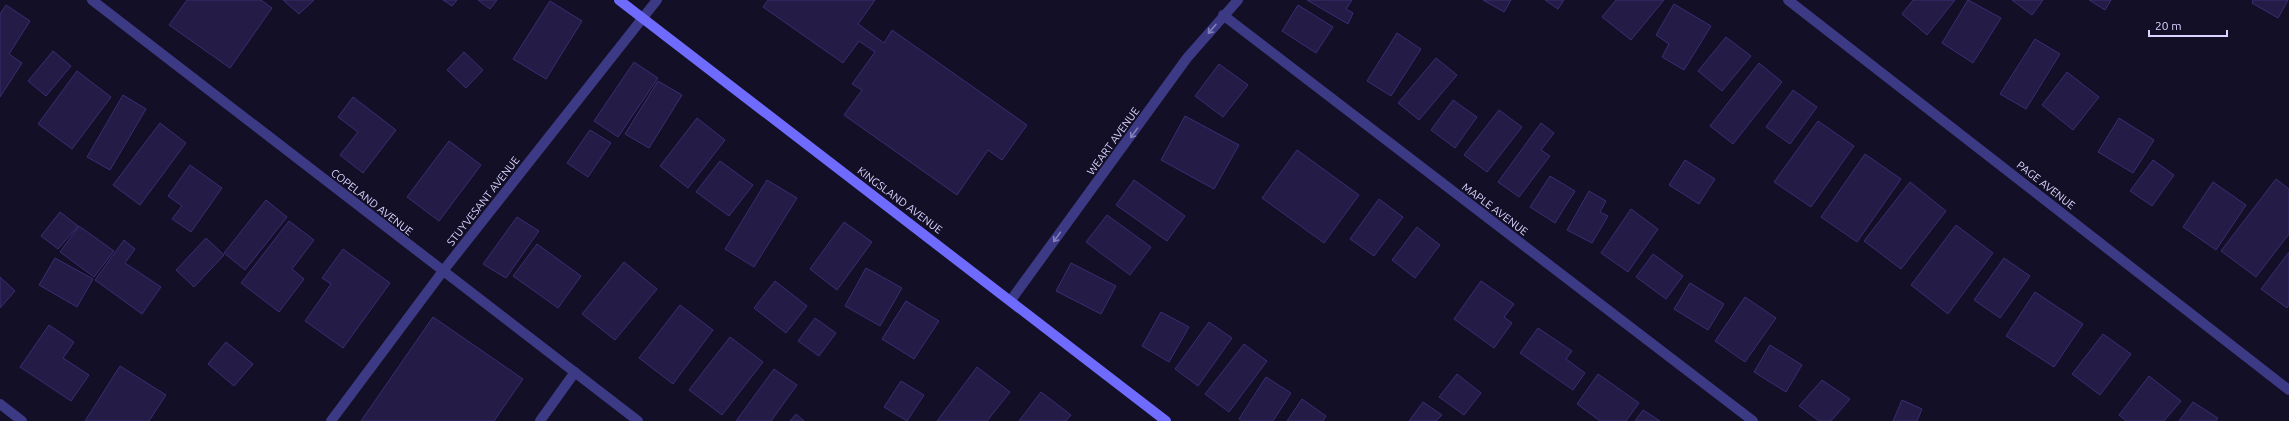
<svg xmlns="http://www.w3.org/2000/svg" width="2289" height="421" font-family="Ubuntu,sans-serif">
<style>
.building{fill:#241b47;stroke:#3b2d73}
.lines{fill:none;stroke-linecap:round;stroke-linejoin:round}
.service{stroke:#3d3a85;stroke-width:10}
.minor{stroke:#3d3a85;stroke-width:10}
.secondary{stroke:#6f6bff;stroke-width:10}
.oneway{stroke:#837fbc}
.labels{text-anchor:middle;dominant-baseline:central;stroke-width:3.5;stroke-linejoin:round;paint-order:stroke}
.street-label{font-size:11px;fill:#d9d4ff;stroke:#130f26}
</style>
<rect width="100%" height="100%" fill="#130f26"/>
<g class="building">
<polygon points="187,0 261,0 272,8 230,68 169,25"/>
<polygon points="283,0 314,0 299,14"/>
<polygon points="443,0 457,0 452,6"/>
<polygon points="478,0 497,0 490,9"/>
<polygon points="768,0 875,0 858,24 884,43 892,30 1027,125 1002,160 988,150 957,195 844,115 862,90 852,84 875,52 859,41 843,63 763,7"/>
<polygon points="1307,0 1352,0 1346,9 1353,13 1348,24"/>
<polygon points="1483,0 1511,0 1504,12"/>
<polygon points="1545,0 1564,0 1558,9"/>
<polygon points="1616,0 1664,0 1631,40 1602,17"/>
<polygon points="1913,0 1955,0 1927,35 1902,14"/>
<polygon points="1968,0 2001,18 1973,63 1942,43"/>
<polygon points="2012,0 2043,0 2032,15"/>
<polygon points="2089,0 2111,0 2105,10"/>
<polygon points="2253,0 2288,0 2278,18 2252,3"/>
<polygon points="550,1 582,21 546,79 513,59"/>
<polygon points="1674,4 1711,26 1684,70 1662,57 1669,44 1656,35"/>
<polygon points="6,5 30,21 9,54 22,63 0,97 0,14"/>
<polygon points="1298,5 1333,27 1316,53 1282,31"/>
<polygon points="1397,33 1421,49 1391,96 1367,81"/>
<polygon points="1726,37 1751,56 1722,91 1698,71"/>
<polygon points="2035,39 2060,54 2026,109 2000,94"/>
<polygon points="53,51 71,66 46,96 28,81"/>
<polygon points="464,52 483,70 466,88 447,70"/>
<polygon points="1436,58 1457,75 1419,120 1398,103"/>
<polygon points="634,62 658,78 618,137 594,121"/>
<polygon points="1759,63 1782,82 1733,144 1710,126"/>
<polygon points="1219,64 1248,85 1223,117 1195,96"/>
<polygon points="77,71 111,97 72,149 38,124"/>
<polygon points="2067,72 2099,97 2073,130 2042,105"/>
<polygon points="658,81 682,95 649,148 625,134"/>
<polygon points="1793,90 1817,107 1790,144 1766,127"/>
<polygon points="123,95 146,109 110,170 87,157"/>
<polygon points="353,97 396,130 363,173 340,155 358,132 338,117"/>
<polygon points="1453,100 1477,117 1455,148 1431,130"/>
<polygon points="1499,110 1522,127 1487,172 1464,155"/>
<polygon points="1185,116 1239,145 1214,189 1161,160"/>
<polygon points="697,118 725,140 688,188 660,166"/>
<polygon points="2119,118 2154,140 2133,173 2098,152"/>
<polygon points="1818,121 1854,146 1811,207 1774,182"/>
<polygon points="160,123 186,143 140,205 113,185"/>
<polygon points="1541,123 1554,133 1541,150 1550,156 1519,197 1498,182"/>
<polygon points="590,130 611,143 588,177 567,163"/>
<polygon points="449,141 481,165 439,221 407,197"/>
<polygon points="1297,150 1359,195 1324,243 1262,198"/>
<polygon points="1865,154 1901,179 1857,242 1821,217"/>
<polygon points="1685,160 1715,179 1699,204 1669,185"/>
<polygon points="2153,160 2174,175 2152,206 2130,191"/>
<polygon points="720,161 753,185 729,216 696,192"/>
<polygon points="190,165 222,188 191,232 172,219 182,206 168,196"/>
<polygon points="1550,176 1575,191 1555,223 1530,207"/>
<polygon points="2276,179 2289,189 2289,234 2256,277 2221,251"/>
<polygon points="767,180 797,198 754,267 725,249"/>
<polygon points="1134,180 1185,216 1167,241 1116,205"/>
<polygon points="1910,182 1946,211 1901,269 1864,241"/>
<polygon points="2213,182 2246,205 2216,250 2183,227"/>
<polygon points="1589,191 1606,201 1600,212 1608,216 1592,243 1567,230"/>
<polygon points="1379,199 1403,217 1374,256 1350,239"/>
<polygon points="266,200 287,217 245,270 224,253"/>
<polygon points="1631,209 1658,229 1628,272 1601,253"/>
<polygon points="60,212 78,226 58,249 41,236"/>
<polygon points="1107,215 1151,247 1130,275 1086,242"/>
<polygon points="517,217 539,231 506,278 483,264"/>
<polygon points="289,221 314,240 292,269 304,279 279,312 241,283"/>
<polygon points="844,222 872,242 837,290 810,269"/>
<polygon points="1956,225 1993,253 1948,314 1911,285"/>
<polygon points="79,226 114,251 94,277 60,252"/>
<polygon points="1417,227 1440,245 1415,278 1392,260"/>
<polygon points="206,238 224,255 194,287 176,270"/>
<polygon points="124,240 135,249 125,263 161,287 142,314 95,280"/>
<polygon points="537,244 581,276 558,308 513,276"/>
<polygon points="343,249 390,283 343,348 305,321 331,284 322,278"/>
<polygon points="2289,252 2289,304 2287,308 2261,289"/>
<polygon points="1653,254 1683,276 1666,299 1636,277"/>
<polygon points="55,258 93,279 77,307 39,285"/>
<polygon points="2004,258 2030,276 2000,318 1974,300"/>
<polygon points="624,262 657,289 615,340 582,314"/>
<polygon points="1071,263 1116,286 1101,314 1056,291"/>
<polygon points="866,268 902,288 880,326 845,306"/>
<polygon points="0,277 15,291 0,308"/>
<polygon points="775,281 807,306 786,333 754,308"/>
<polygon points="1481,281 1514,304 1504,317 1512,323 1494,348 1454,319"/>
<polygon points="1690,283 1724,304 1708,330 1674,309"/>
<polygon points="2035,292 2083,324 2054,367 2006,336"/>
<polygon points="1745,297 1776,318 1745,362 1715,341"/>
<polygon points="906,301 939,321 914,359 882,339"/>
<polygon points="680,305 713,330 673,384 639,358"/>
<polygon points="1161,312 1189,327 1169,362 1142,346"/>
<polygon points="433,317 523,379 494,421 361,421"/>
<polygon points="815,318 836,333 819,356 798,341"/>
<polygon points="1209,322 1232,338 1198,386 1175,369"/>
<polygon points="49,325 74,342 63,358 89,375 71,401 20,367"/>
<polygon points="1538,328 1572,351 1566,359 1585,373 1573,390 1520,353"/>
<polygon points="2103,334 2131,354 2100,395 2072,374"/>
<polygon points="730,337 763,362 722,415 689,390"/>
<polygon points="226,342 253,364 234,386 208,364"/>
<polygon points="1244,344 1267,361 1229,412 1205,394"/>
<polygon points="1770,345 1802,365 1786,392 1754,372"/>
<polygon points="120,366 166,395 149,421 85,421"/>
<polygon points="977,367 1010,392 987,421 937,421"/>
<polygon points="774,369 797,385 771,421 736,421"/>
<polygon points="1457,374 1481,393 1464,415 1439,397"/>
<polygon points="1598,374 1639,403 1626,421 1600,421 1577,404"/>
<polygon points="2149,376 2181,401 2164,421 2126,421 2119,415"/>
<polygon points="1266,377 1291,393 1273,421 1242,421 1239,419"/>
<polygon points="1822,380 1850,399 1831,421 1819,421 1799,406"/>
<polygon points="901,381 924,395 907,421 884,407"/>
<polygon points="1041,392 1071,415 1066,421 1019,421"/>
<polygon points="1302,399 1326,416 1323,421 1287,421"/>
<polygon points="1902,400 1922,409 1917,421 1893,421"/>
<polygon points="1423,402 1442,415 1436,421 1409,421"/>
<polygon points="2193,402 2218,418 2216,421 2179,421"/>
<polygon points="1643,410 1660,421 1635,421"/>
<polygon points="796,414 804,421 790,421"/>
</g>
<g class="lines">
<polyline class="service" points="540,421 575,372"/>
<g class="minor">
<polyline points="92,0 638,421"/>
<polyline points="1788,0 2289,390"/>
<polyline points="1223,15 1753,421"/>
<polyline points="1011,300 1187,58 1238,0"/>
<polyline points="0,404 22,421"/>
<polyline points="331,421 443,271 657,0"/>
</g>
<polyline class="secondary" points="619,0 1166,421"/>
</g>
<defs><path id="oneway-shaft" d="M-6 0H5M1.5-3L5.5 0L1.5 3" fill="none" stroke-width="1.6" stroke-linecap="round" stroke-linejoin="round"/></defs>
<g class="oneway">
<use href="#oneway-shaft" transform="translate(1212 29) rotate(130)"/>
<use href="#oneway-shaft" transform="translate(1134 133) rotate(126)"/>
<use href="#oneway-shaft" transform="translate(1057 237) rotate(126)"/>
</g>
<g class="labels">
<g class="street-label">
<text transform="translate(1113 141) rotate(-54)">WEART AVENUE</text>
<text transform="translate(2046 185) rotate(38)">PAGE AVENUE</text>
<text transform="translate(900 200) rotate(37)">KINGSLAND AVENUE</text>
<text transform="translate(483 201) rotate(-52)">STUYVESANT AVENUE</text>
<text transform="translate(372 202) rotate(38)">COPELAND AVENUE</text>
<text transform="translate(1495 209) rotate(37)">MAPLE AVENUE</text>
</g>
</g>
<path d="M2149 30v6h78v-6" fill="none" stroke="#d9d4ff" stroke-width="2"/>
<text x="2155" y="30" font-size="12" fill="#d9d4ff" stroke="#130f26" stroke-width="3" paint-order="stroke">20 m</text>
</svg>
